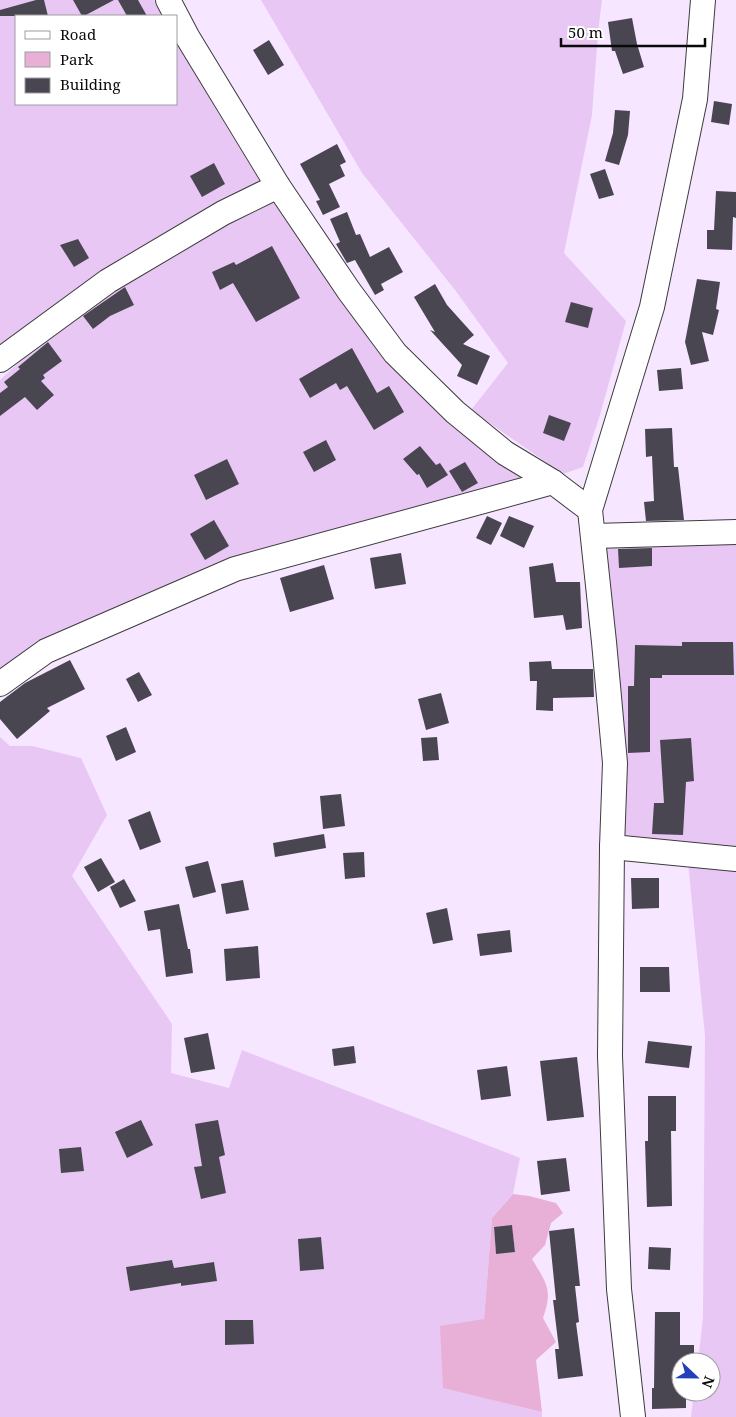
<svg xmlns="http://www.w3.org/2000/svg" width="736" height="1417" font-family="'Noto Serif',serif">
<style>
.farmland{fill:#e9c7f4;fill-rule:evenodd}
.green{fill:#e9b0d7;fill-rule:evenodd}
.building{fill:#494652}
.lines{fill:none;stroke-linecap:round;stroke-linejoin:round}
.minor-casing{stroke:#3c3c3c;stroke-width:26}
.minor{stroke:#fff;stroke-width:24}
</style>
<rect width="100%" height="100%" fill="#f6e6ff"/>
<g class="farmland">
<polygon points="0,0 154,0 162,16 16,16 16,104 176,104 176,41 226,126 261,182 167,232 48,309 0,346"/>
<polygon points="261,0 602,0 598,32 592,115 564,253 626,321 600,415 583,467 563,474 471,410 508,363 455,290 362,173"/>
<polygon points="272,198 278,201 358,324 428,402 527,481 302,542 0,675 0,380 58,326 163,254"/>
<polygon points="736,539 736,854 625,842 604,540"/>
<path d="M0 737 10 746H32L81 758 107 815 72 876 172 1024 171 1073 229 1088 242 1050 520 1158 513 1194 492 1218 484 1319 443 1387 542 1412V1417H0ZM321 1237 324 1268 300 1271 298 1239ZM172 1260 176 1283 130 1290 126 1267ZM214 1262 216 1281 181 1286 179 1267ZM225 1320H253L254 1344 225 1345Z"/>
<polygon points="688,862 736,865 736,1417 691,1417 694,1392 711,1392 711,1362 698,1362 703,1317 705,1036"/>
</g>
<path class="green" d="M513 1194 529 1196 556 1203 563 1213 551 1223 545 1245 532 1259C547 1284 553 1290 543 1318L556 1342 536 1360 542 1412 443 1388 440 1326 484 1319 492 1218ZM512 1226 515 1252 496 1253 494 1228Z"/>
<g class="building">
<polygon points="36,0 44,0 48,16 0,16 0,10"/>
<polygon points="73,0 114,0 84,16 82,16"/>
<polygon points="118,0 138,0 147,16 127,16"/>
<polygon points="632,18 637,44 644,67 623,74 615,51 612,51 608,22"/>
<polygon points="269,40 284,65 268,75 253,50"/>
<polygon points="714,101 732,104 729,125 711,122"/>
<polygon points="615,110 630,111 628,135 619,165 605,161 613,133"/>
<polygon points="337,144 346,162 340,165 345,176 329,184 340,207 323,215 316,201 320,200 300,164"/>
<polygon points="214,163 225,184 202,197 190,176"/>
<polygon points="605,169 614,195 599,199 590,174"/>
<polygon points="716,191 736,192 736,218 733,217 732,250 707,249 707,230 714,230"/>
<polygon points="347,212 356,235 360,234 370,257 389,247 403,272 381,284 384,290 375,295 355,260 347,263 336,244 340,242 330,219"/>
<polygon points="78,239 89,258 74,267 60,245"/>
<polygon points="272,246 300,298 256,322 233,283 220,290 212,272 234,262 236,265"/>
<polygon points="697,279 720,282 716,309 719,310 713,335 702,332 709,361 691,365 685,342"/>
<polygon points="435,284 447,305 474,335 463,344 490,356 477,385 457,376 462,365 430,330 435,332 414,297"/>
<polygon points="125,287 134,305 110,316 93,329 83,316"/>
<polygon points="571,302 593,308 588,328 565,322"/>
<polygon points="48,342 62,361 43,375 45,378 41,381 54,395 37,410 25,397 0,416 0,393 8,387 4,382 20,369 18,367"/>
<polygon points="352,348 377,393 389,386 404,412 374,430 347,386 340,390 336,383 310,398 299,379"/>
<polygon points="681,368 683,389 659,391 657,370"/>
<polygon points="549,415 571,423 564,441 543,433"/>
<polygon points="672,428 674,467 678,467 684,520 646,521 644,502 654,501 652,456 646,457 645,429"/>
<polygon points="326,440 336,460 314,472 303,452"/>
<polygon points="420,446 436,465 440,463 448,475 427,488 419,474 417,475 403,459"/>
<polygon points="227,459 239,484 206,500 194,475"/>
<polygon points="465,462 478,483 462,492 449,471"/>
<polygon points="487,516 502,523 491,545 476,538"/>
<polygon points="509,516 534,526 524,548 500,536"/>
<polygon points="214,520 229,546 205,560 190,534"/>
<polygon points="652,548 652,566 619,568 618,549"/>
<polygon points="401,553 406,584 375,589 370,558"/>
<polygon points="553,563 556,582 580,582 582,628 566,630 563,615 534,618 529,567"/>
<polygon points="324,565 334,599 290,612 280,578"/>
<polygon points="682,642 733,642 734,675 662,675 662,678 650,678 650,752 628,753 628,686 634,686 635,645 682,646"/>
<polygon points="70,660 85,689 47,708 50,711 17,739 0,719 0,702 25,683"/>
<polygon points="551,661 552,669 593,669 594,697 553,698 553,711 536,710 537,681 530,681 529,662"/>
<polygon points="139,672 152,695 138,702 126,679"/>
<polygon points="441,693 449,723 426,730 418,699"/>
<polygon points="126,727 136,752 116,761 106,736"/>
<polygon points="437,737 439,760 423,761 421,738"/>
<polygon points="691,738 694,781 686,782 683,835 652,834 654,803 664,803 660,740"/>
<polygon points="341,794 345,826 323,829 320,796"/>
<polygon points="150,811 161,842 140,850 128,820"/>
<polygon points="324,834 326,848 275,857 273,843"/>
<polygon points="364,852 365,877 345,879 343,853"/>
<polygon points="101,858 115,882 98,892 84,867"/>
<polygon points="208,861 216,892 193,898 185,867"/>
<polygon points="631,878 659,878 659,908 632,909"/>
<polygon points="124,879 136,901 120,908 110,887"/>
<polygon points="243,880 249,910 226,914 221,884"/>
<polygon points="179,904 188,949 190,949 193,973 166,977 160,929 148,931 144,911"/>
<polygon points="447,908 453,940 433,944 426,913"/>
<polygon points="510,930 512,952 480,956 477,934"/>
<polygon points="258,946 260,978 226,981 224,949"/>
<polygon points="640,967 669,967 670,992 640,992"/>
<polygon points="208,1033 215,1069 191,1073 184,1038"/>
<polygon points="648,1041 692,1046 689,1068 645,1063"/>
<polygon points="354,1046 356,1063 334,1066 332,1049"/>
<polygon points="577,1057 584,1117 547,1121 540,1061"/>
<polygon points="507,1066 511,1096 481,1100 477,1070"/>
<polygon points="648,1096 676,1096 676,1131 671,1131 672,1206 647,1207 645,1141 648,1141"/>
<polygon points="141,1120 153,1145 127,1158 115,1132"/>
<polygon points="218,1120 225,1155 219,1157 226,1193 201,1199 194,1167 202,1166 195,1124"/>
<polygon points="81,1147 84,1171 61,1173 59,1149"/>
<polygon points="566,1158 570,1191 541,1195 537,1161"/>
<polygon points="512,1225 515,1252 496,1254 494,1227"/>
<polygon points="574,1228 580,1286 575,1286 579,1322 576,1323 583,1376 558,1379 555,1349 559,1349 553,1300 556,1300 549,1231"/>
<polygon points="321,1237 324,1269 300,1271 298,1239"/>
<polygon points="649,1247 671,1248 670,1270 648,1269"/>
<polygon points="172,1260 174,1268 214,1262 217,1281 181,1286 181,1283 130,1291 126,1267"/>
<polygon points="655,1312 680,1312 680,1345 694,1345 694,1362 681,1362 681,1392 686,1392 686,1408 652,1409 652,1388 654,1388"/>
<polygon points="225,1320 253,1320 254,1344 225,1345"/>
</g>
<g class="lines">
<defs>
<g id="minor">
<polyline points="168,0 188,38 278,186 349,291 395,353 455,412 505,453 553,482 590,510"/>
<polyline points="0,360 108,281 223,213 278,186"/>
<polyline points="594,536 736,532"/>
<polyline points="0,684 46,651 235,569 553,482"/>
<polyline points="612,847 736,859"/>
<polyline points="633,1417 619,1289 610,1056 612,847 615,763 604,642 590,510 652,307 695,99 703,0"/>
</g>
</defs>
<use href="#minor" class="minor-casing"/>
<use href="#minor" class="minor"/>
</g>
<rect x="15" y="15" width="162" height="90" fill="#ffffff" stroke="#9d9d9d"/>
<rect x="25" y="31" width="25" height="8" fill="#ffffff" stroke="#9d9d9d"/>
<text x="60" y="40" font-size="15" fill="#090909">Road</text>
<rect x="25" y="52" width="25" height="15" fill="#e9b0d7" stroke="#9d9d9d"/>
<text x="60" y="65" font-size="15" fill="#090909">Park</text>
<rect x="25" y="78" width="25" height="15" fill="#494652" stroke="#9d9d9d"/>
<text x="60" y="90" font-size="15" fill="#090909">Building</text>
<g transform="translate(696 1377) rotate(112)"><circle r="24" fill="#ffffff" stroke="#9d9d9d"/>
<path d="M0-4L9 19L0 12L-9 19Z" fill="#2141ba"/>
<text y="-8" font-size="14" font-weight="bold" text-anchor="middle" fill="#090909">N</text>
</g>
<path d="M561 38v8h144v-8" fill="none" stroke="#090909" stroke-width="2.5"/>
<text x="568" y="38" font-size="15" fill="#090909" stroke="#ffffff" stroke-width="4" paint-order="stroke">50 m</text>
</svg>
